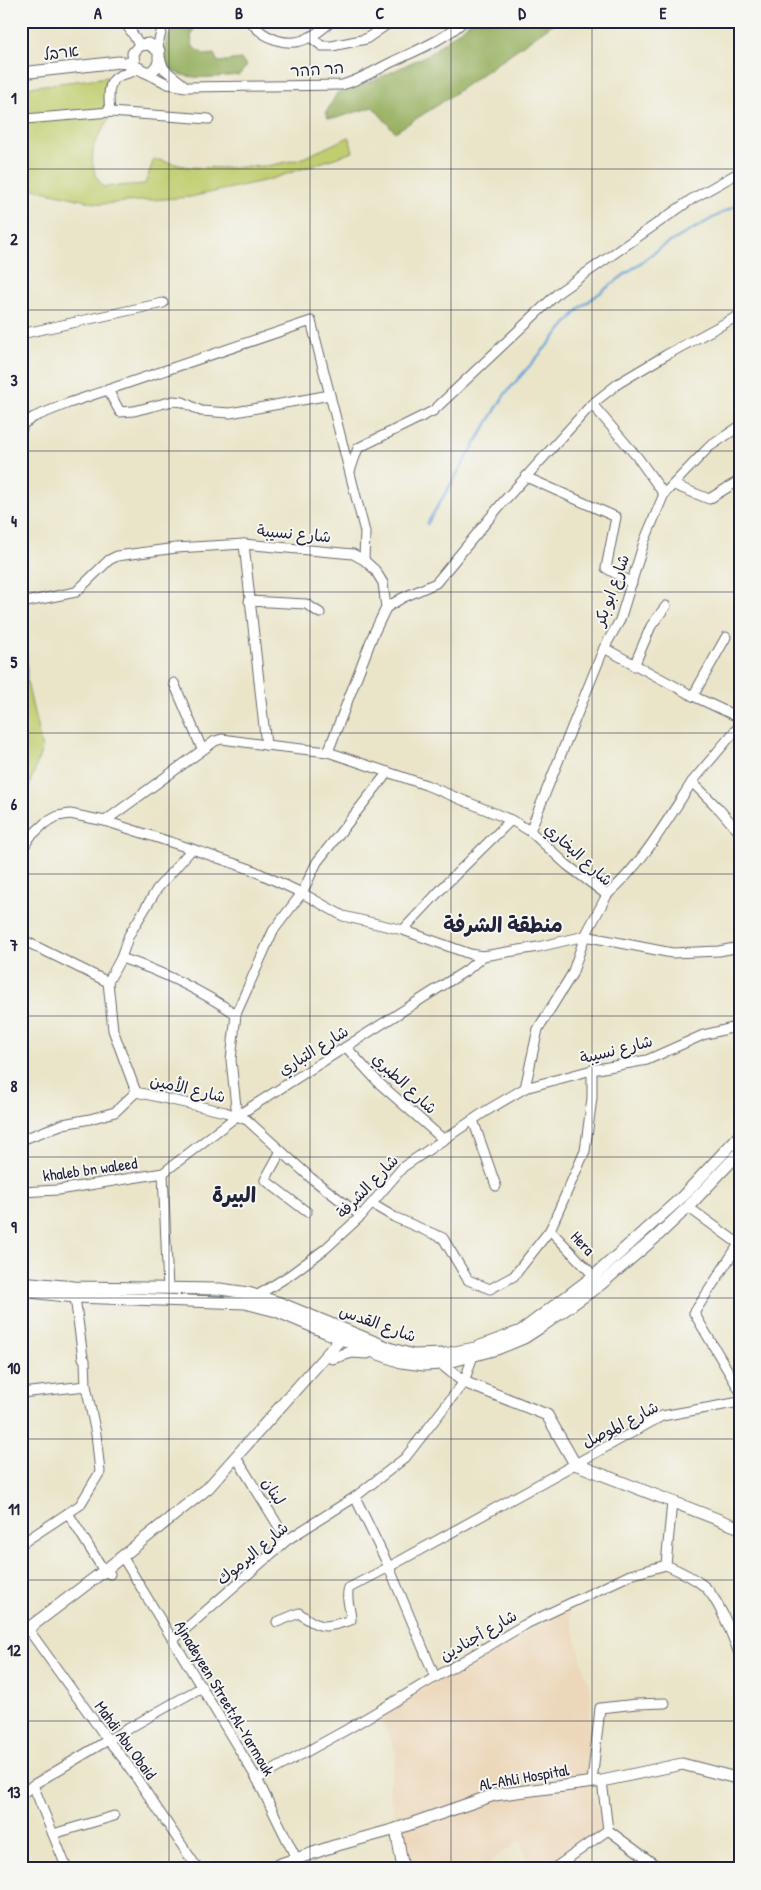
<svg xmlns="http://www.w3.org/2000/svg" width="761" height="1890" font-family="'Patrick Hand','Playpen Sans Arabic','Playpen Sans Hebrew',sans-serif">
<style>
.built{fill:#ecd7ba}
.green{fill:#c1ce70;stroke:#727856}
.forest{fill:#98b162;stroke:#5d6a4e}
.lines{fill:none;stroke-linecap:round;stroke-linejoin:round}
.stream{stroke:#68a3d8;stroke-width:2.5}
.street-casing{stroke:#68666d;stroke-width:11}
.secondary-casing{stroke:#68666d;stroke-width:13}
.street{stroke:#fff;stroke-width:9}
.secondary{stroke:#fff;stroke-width:11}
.grid{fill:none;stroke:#22223b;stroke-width:1;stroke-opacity:0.55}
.labels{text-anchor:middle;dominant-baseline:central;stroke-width:4;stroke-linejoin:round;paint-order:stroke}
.street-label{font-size:16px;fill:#22223b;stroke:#f6f6f2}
.district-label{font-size:21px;font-weight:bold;fill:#22223b;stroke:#f6f6f2}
.neatline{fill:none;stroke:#22223b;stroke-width:2}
.grid-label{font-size:16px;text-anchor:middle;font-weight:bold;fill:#22223b}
</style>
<rect width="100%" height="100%" fill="#f6f6f2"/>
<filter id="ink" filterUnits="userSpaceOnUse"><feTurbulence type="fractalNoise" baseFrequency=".02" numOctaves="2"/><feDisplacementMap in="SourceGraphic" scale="10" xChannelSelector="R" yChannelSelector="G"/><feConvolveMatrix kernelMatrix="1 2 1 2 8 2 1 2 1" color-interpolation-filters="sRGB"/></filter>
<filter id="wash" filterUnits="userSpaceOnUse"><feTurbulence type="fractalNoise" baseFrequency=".0096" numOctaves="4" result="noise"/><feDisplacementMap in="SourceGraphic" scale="20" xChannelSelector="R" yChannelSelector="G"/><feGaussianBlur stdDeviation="1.12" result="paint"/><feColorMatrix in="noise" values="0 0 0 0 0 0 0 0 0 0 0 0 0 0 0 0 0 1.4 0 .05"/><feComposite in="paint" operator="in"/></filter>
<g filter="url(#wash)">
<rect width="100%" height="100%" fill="#eae5c9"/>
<polygon class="built" points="568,1609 591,1694 589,1777 602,1831 545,1869 532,1869 520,1840 481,1869 414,1869 394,1814 389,1788 397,1754 379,1716 459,1667"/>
<g class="green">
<polygon points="108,77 104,89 108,120 94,145 92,161 95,175 103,187 145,184 154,159 188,167 223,168 267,166 301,159 349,137 353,152 268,180 190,197 100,204 21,186 21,88"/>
<polygon points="26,611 27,682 42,749 23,803 21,802 21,612"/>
</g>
<g class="forest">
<polygon points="472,21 557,21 438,105 395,132 373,107 336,118 328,118 326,113 337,93 373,81 429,54"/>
<path d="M188 24 194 29 191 37 193 47 205 55 214 54 218 62 241 59 247 66 239 75C215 77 153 87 166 43 168 37 172 31 175 26Z"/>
</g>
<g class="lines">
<polyline class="stream" points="427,524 505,394 581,307 663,246 740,203"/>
</g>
</g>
<g filter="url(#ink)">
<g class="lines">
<defs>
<g id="street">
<polyline points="124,21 140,45"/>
<path d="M250 21C264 39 289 49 310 37 318 33 325 27 332 21"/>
<polyline points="310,37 322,46 332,46 366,39 392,21"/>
<polyline points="159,51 158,44 164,21"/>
<polyline points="160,58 164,69 184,85"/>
<path d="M144 72 168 84 186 87 342 85C360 80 376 70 392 62 417 50 444 40 464 21"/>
<path d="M110 112C109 101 106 81 119 76 125 73 131 74 137 69"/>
<polyline points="25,119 110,112 209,119"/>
<polyline points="21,334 163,303"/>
<polyline points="108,390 120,412 134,411 173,401 183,402 201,411 230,413 330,395"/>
<polyline points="592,404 638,458 664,494"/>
<polyline points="740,426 709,447 664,494 644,542 620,620 604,648 693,696 740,718"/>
<polyline points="21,432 23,424 34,417 69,403 311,321 365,532 364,560"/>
<polyline points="350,471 358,448 433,411 559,292 692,199 740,172"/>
<polyline points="526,477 616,517 606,568 632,583"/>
<polyline points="674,485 709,499 740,480"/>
<polyline points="244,544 266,745 328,752 426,785 511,820 530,831"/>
<polyline points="249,601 306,604 320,613"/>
<polyline points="21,603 76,592 109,560 117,556 176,548 244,544 353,554 364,560 375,570 383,583 386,608 373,635 328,752"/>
<polyline points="386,608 402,598 436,583 503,502 592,404 619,383 666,355 740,315"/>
<polyline points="604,648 530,831 567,865 607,895 585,936 672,953 719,951 740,947"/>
<polyline points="634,666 651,626 666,606"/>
<polyline points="174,683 202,749"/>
<polyline points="693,696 726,637"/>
<polyline points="740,725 692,782 719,809 740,833"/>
<polyline points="105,821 215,741 222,739 266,745"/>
<polyline points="192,849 157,889 129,935 121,958 108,982 113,1030 136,1092 225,1112 247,1120 311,1178 361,1216"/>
<polyline points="21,851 30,837 45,823 58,816 70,814 105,821 192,849 250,869 302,893 343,916 403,930 470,954 483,956 538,947 585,936"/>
<path d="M607 895C643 863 666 822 692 782"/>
<polyline points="403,930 447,883 511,820"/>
<polyline points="21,939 108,982"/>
<path d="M121 958C164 972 198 989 236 1014"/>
<polyline points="346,1047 379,1083 444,1140"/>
<polyline points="525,1088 538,1029 572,974 585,936"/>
<polyline points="237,1116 231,1060 236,1014 273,931 302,893 317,862 388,772"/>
<polyline points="473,1120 496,1186"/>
<polyline points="21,1140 63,1124 90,1119 115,1112 136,1092"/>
<polyline points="281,1151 265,1180 307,1212"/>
<polyline points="163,1173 168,1289"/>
<polyline points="21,1192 58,1190 163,1173 237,1116 467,970 483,956"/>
<polyline points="372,1204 394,1217 443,1238 468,1280 490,1289 514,1276 550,1230 585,1151 592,1098 592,1070"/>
<polyline points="688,1207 739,1244"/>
<polyline points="550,1230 594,1276"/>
<polyline points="740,1245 739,1244 694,1313 740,1391"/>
<polyline points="258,1295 290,1275 325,1249 361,1216 403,1167 486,1111 525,1088 592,1070 647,1060 703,1035 740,1026"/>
<polyline points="21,1393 86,1386"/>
<polyline points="233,1460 239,1462 287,1540"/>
<polyline points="355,1497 389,1567 435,1677"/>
<polyline points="68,1513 104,1571 110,1574"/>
<polyline points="21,1544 80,1505 100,1472 96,1434 86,1386 85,1360 83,1358 75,1297"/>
<polyline points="120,1558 125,1561 257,1779 296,1858"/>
<path d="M666 1565C680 1571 693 1577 704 1586 719 1599 733 1637 740 1656"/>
<path d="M277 1622 299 1613C320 1630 326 1628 351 1620 351 1610 345 1597 349 1588L389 1567 662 1416 740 1402"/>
<polyline points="28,1629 108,1740 125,1761 198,1869"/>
<polyline points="174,1639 287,1540 355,1497 405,1458 464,1382 473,1356"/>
<polyline points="257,1779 346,1730 524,1625 630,1575 666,1565 672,1502"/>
<polyline points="602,1781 608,1830 661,1869"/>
<polyline points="592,1782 600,1708 637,1704 665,1703"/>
<polyline points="33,1785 67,1869"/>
<polyline points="21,1795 33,1785 108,1740 202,1687"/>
<polyline points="53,1834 114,1816"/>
<polyline points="553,1869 608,1830"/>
</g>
<g id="secondary">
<path d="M21 73 119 62C123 63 127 63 131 64 143 69 148 80 159 63V51L149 44 140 45 133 53 134 65"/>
<polyline points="21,1282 74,1287 220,1289 248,1293 280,1303 392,1349 413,1355 445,1354 475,1348 521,1331 594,1276 683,1196 740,1135"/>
<polyline points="21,1291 75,1297 245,1303 276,1311 365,1349 401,1362 424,1365 442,1364 497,1349 524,1338 541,1327 601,1284 656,1237 688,1207 740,1152"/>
<polyline points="332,1358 352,1352 367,1353"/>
<polyline points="442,1364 464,1382 547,1415 575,1464 740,1528"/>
<polyline points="21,1634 104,1571 208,1488 345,1334"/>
<polyline points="396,1829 403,1869"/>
<polyline points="266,1869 334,1846 396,1829 494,1795 602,1781 682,1764 740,1779"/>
</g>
</defs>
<use href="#street" class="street-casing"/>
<use href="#secondary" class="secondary-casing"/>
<use href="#street" class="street"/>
<use href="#secondary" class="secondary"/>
</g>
</g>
<path class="grid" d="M169 21V1869M310 21V1869M451 21V1869M592 21V1869M21 169H740M21 310H740M21 451H740M21 592H740M21 733H740M21 874H740M21 1016H740M21 1157H740M21 1298H740M21 1439H740M21 1580H740M21 1721H740"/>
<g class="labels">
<g class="street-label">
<text transform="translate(61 52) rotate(-7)">ארבל</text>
<text transform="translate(317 69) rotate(-4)">הר ההר</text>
<text transform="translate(294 533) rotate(5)">شارع نسيبة</text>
<text transform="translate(611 590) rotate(-70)">شارع ابو بكر</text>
<text transform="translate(579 854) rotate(42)">شارع البخاري</text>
<text transform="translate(616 1049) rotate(-14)">شارع نسيبة</text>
<text transform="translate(313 1050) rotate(-32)">شارع التباري</text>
<text transform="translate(405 1083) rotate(43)">شارع الطبري</text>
<text transform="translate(188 1088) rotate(13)">شارع الأمين</text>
<text transform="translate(90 1169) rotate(-8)">khaleb bn waleed</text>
<text transform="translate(367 1186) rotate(-46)">شارع الشرفة</text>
<text transform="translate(583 1243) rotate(47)">Hera</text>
<text transform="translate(378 1323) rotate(20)">شارع القدس</text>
<text transform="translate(620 1424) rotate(-27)">شارع الموصل</text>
<text transform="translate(274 1491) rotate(58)">لبنان</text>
<text transform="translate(252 1553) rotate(-40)">شارع اليرموك</text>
<text transform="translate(478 1635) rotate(-30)">شارع أجنادين</text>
<text transform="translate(225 1698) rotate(59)">Ajnadeyeen Street;Al-Yarmouk</text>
<text transform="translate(126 1740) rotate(54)">Mahdi Abu Obaid</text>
<text transform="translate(524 1777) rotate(-10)">Al-Ahli Hospital</text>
</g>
<g class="district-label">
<text x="503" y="924">منطقة الشرفة</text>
<text x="234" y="1194">البيرة</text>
</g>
</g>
<rect width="761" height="1890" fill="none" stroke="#f6f6f2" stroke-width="55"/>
<rect x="28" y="28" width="706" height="1834" class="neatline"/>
<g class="grid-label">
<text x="98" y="19">A</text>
<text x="239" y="19">B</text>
<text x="380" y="19">C</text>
<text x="522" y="19">D</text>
<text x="663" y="19">E</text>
<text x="14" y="104">1</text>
<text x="14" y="245">2</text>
<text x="14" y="386">3</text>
<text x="14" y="527">4</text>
<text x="14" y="668">5</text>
<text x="14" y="810">6</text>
<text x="14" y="951">7</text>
<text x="14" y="1092">8</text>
<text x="14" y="1233">9</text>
<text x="14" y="1374">10</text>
<text x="14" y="1515">11</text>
<text x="14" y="1656">12</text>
<text x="14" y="1798">13</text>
</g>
</svg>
